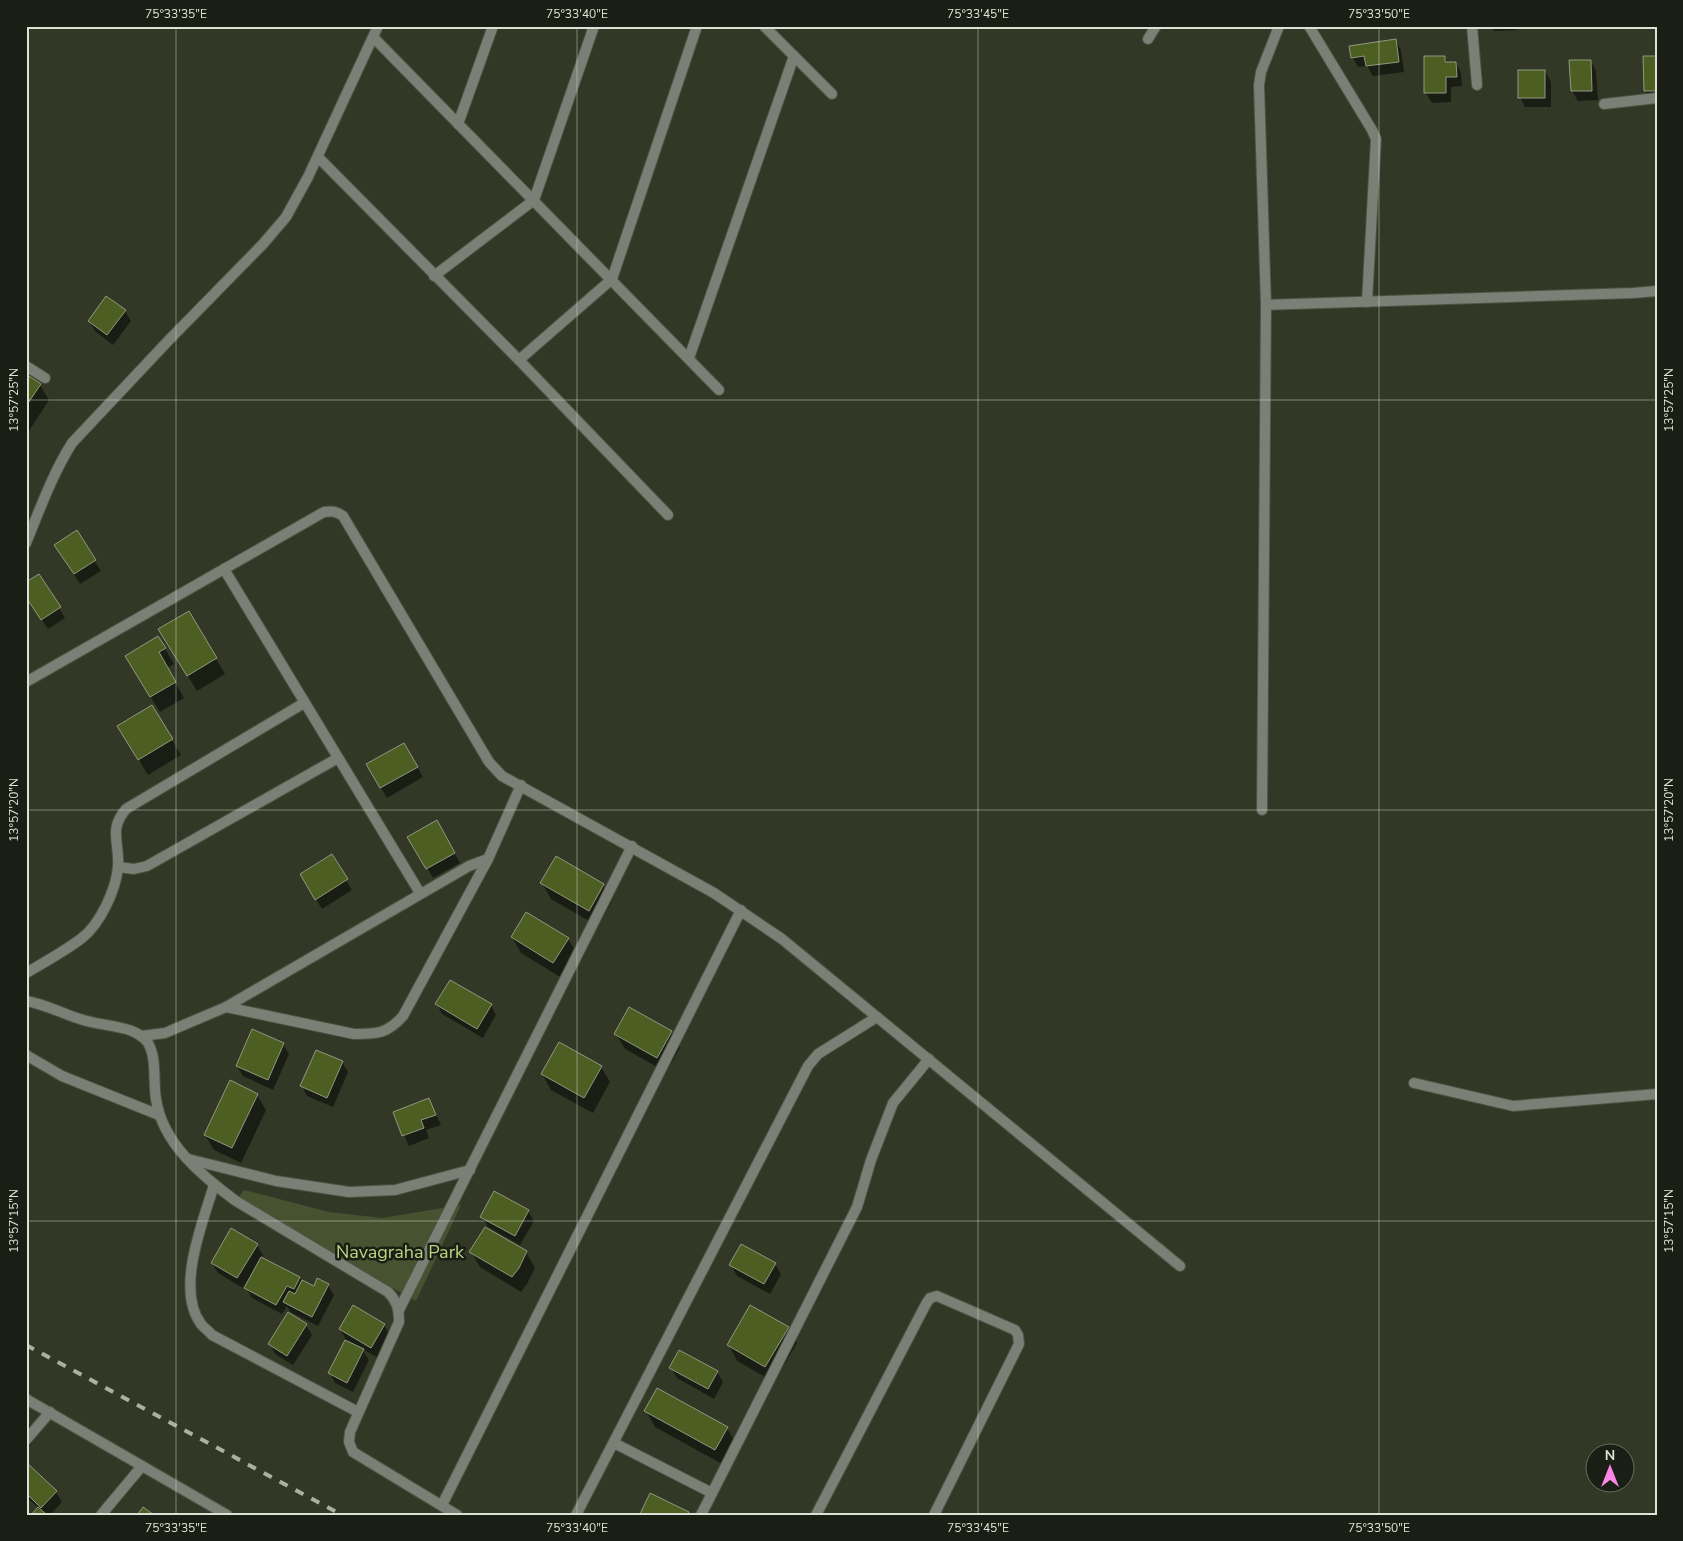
<svg xmlns="http://www.w3.org/2000/svg" width="1683" height="1541" font-family="'Nunito Sans',sans-serif">
<style>
.green{fill:#475330}
.shadow{fill:#0007}
.building{fill:#4c5e22;stroke:#909881}
.lines{fill:none;stroke-linecap:round;stroke-linejoin:round}
.minor-casing{stroke:#4e5341;stroke-width:12}
.tertiary-casing{stroke:#4e5341;stroke-width:12}
.minor{stroke:#7b7f75;stroke-width:10}
.tertiary{stroke:#7b7f75;stroke-width:10}
.rail{stroke:#acb0a2;stroke-width:4;stroke-dasharray:9 9;stroke-linecap:butt}
.ticks{fill:none;stroke:#dee2d6;stroke-width:1;stroke-opacity:0.45}
.labels{text-anchor:middle;dominant-baseline:central;stroke-width:5;stroke-linejoin:round;paint-order:stroke}
.park-label{font-size:18px;fill:#b8d57e;stroke:#1b1e15}
.neatline{fill:none;stroke:#dee2d6;stroke-width:2}
.ticks-label{font-size:12px;text-anchor:middle;fill:#dee2d6}
</style>
<rect width="100%" height="100%" fill="#323825"/>
<polygon class="green" points="244,1190 329,1212 382,1218 461,1205 416,1301 236,1201"/>
<g class="shadow">
<polygon points="1491,26 1516,26 1517,30 1494,31"/>
<polygon points="1395,40 1401,50 1404,72 1373,76 1367,66 1358,67 1352,57"/>
<polygon points="1444,57 1448,63 1456,63 1461,73 1462,86 1451,87 1451,102 1432,103 1426,93"/>
<polygon points="1645,57 1657,57 1657,101 1651,101 1645,91"/>
<polygon points="1591,61 1596,71 1598,100 1578,101 1572,91 1571,62"/>
<polygon points="1545,71 1551,82 1551,107 1525,107 1520,97"/>
<polygon points="125,311 131,321 113,345 95,331 89,321"/>
<polygon points="26,376 40,385 49,400 27,434"/>
<polygon points="77,532 101,571 80,584 62,555"/>
<polygon points="26,596 59,608 65,618 48,629"/>
<polygon points="188,612 225,674 197,691 169,645"/>
<polygon points="158,637 174,664 167,668 184,698 160,712 135,672"/>
<polygon points="172,740 181,755 148,775 128,742"/>
<polygon points="404,744 423,777 387,798 368,765"/>
<polygon points="436,822 460,863 433,878 409,837"/>
<polygon points="331,856 352,890 322,909 307,885"/>
<polygon points="557,858 603,885 612,901 598,926 551,899 542,883"/>
<polygon points="512,937 568,939 577,954 562,978 521,953"/>
<polygon points="437,1004 491,1005 496,1015 483,1038 442,1014"/>
<polygon points="671,1032 680,1048 666,1072 625,1049 616,1034"/>
<polygon points="283,1044 289,1054 273,1090 243,1076 237,1066"/>
<polygon points="342,1062 348,1072 333,1107 307,1096 302,1086"/>
<polygon points="601,1067 610,1082 593,1113 551,1090 542,1074"/>
<polygon points="257,1095 266,1110 241,1163 214,1150 205,1135"/>
<polygon points="429,1100 441,1125 426,1130 429,1138 409,1146 395,1113"/>
<polygon points="528,1211 534,1221 520,1245 488,1227 482,1217"/>
<polygon points="257,1245 263,1255 261,1258 300,1278 302,1282 314,1287 328,1285 334,1295 318,1326 290,1312 287,1306 282,1314 252,1298 246,1288 249,1282 247,1281 243,1288 218,1273 212,1263"/>
<polygon points="471,1252 526,1252 535,1268 527,1284 521,1292 480,1267"/>
<polygon points="775,1264 781,1274 770,1294 737,1276 731,1265"/>
<polygon points="306,1325 312,1335 293,1365 275,1354 270,1344"/>
<polygon points="384,1325 390,1335 377,1357 362,1349 369,1360 353,1392 335,1383 330,1373 346,1340 340,1329"/>
<polygon points="788,1328 797,1343 774,1382 737,1361 729,1345"/>
<polygon points="671,1368 717,1372 723,1382 714,1399 677,1378"/>
<polygon points="646,1411 727,1428 736,1444 724,1465 655,1427"/>
<polygon points="26,1422 31,1426 37,1436 29,1447 26,1445"/>
<polygon points="26,1464 56,1492 62,1502 50,1515 33,1515 39,1508 26,1497"/>
<polygon points="651,1495 688,1513 689,1515 641,1515"/>
</g>
<g class="building">
<polygon points="1396,39 1399,62 1366,66 1364,56 1351,58 1349,46"/>
<polygon points="1424,56 1445,56 1445,62 1456,62 1457,77 1446,77 1446,93 1424,93"/>
<polygon points="1643,56 1657,56 1657,91 1644,91"/>
<polygon points="1569,60 1591,60 1592,91 1571,91"/>
<rect x="1518" y="70" width="27" height="28"/>
<polygon points="106,296 126,310 107,335 88,321"/>
<polygon points="26,374 41,384 26,406"/>
<polygon points="77,530 96,560 74,574 54,545"/>
<polygon points="39,574 61,607 41,620 26,597 26,582"/>
<polygon points="189,611 217,658 187,676 158,629"/>
<polygon points="158,636 166,648 159,652 176,682 150,697 125,656"/>
<polygon points="152,705 173,739 138,760 117,726"/>
<polygon points="404,743 418,767 380,788 366,764"/>
<polygon points="437,820 455,853 426,869 407,837"/>
<polygon points="332,854 348,879 315,900 300,874"/>
<polygon points="556,856 604,884 589,911 540,883"/>
<polygon points="526,912 569,938 553,963 511,937"/>
<polygon points="450,980 492,1004 477,1029 435,1004"/>
<polygon points="629,1007 672,1031 657,1058 614,1034"/>
<polygon points="252,1029 284,1043 268,1080 236,1066"/>
<polygon points="559,1042 602,1066 584,1098 541,1074"/>
<polygon points="316,1050 343,1061 327,1098 300,1086"/>
<polygon points="230,1080 258,1094 232,1148 204,1135"/>
<polygon points="429,1098 436,1115 421,1120 424,1128 402,1136 393,1112"/>
<polygon points="494,1191 529,1210 515,1236 480,1217"/>
<polygon points="485,1227 527,1251 519,1268 512,1277 469,1252"/>
<polygon points="231,1228 258,1244 237,1278 211,1263"/>
<polygon points="741,1244 776,1263 764,1284 729,1265"/>
<polygon points="261,1257 300,1277 294,1289 287,1286 276,1305 244,1288"/>
<polygon points="317,1278 329,1284 312,1317 283,1302 289,1291 295,1294 302,1280 314,1286"/>
<polygon points="353,1305 385,1324 371,1348 339,1329"/>
<polygon points="750,1305 789,1327 765,1367 727,1345"/>
<polygon points="288,1312 307,1324 287,1356 268,1344"/>
<polygon points="345,1340 364,1349 347,1383 328,1373"/>
<polygon points="679,1350 718,1371 708,1389 669,1368"/>
<polygon points="657,1388 728,1427 715,1450 644,1411"/>
<polygon points="26,1462 57,1491 41,1508 26,1493"/>
<polygon points="650,1493 689,1512 688,1515 640,1514"/>
<polygon points="38,1507 47,1515 31,1515"/>
<polygon points="143,1507 154,1515 137,1515"/>
</g>
<g class="lines">
<defs>
<g id="minor">
<polyline points="764,26 832,94"/>
<polyline points="1309,26 1372,130 1376,139 1367,302"/>
<polyline points="1472,26 1477,85"/>
<polyline points="374,38 719,390"/>
<polyline points="1148,39 1156,26"/>
<polyline points="1604,104 1657,98"/>
<polyline points="458,124 493,26"/>
<polyline points="318,157 519,360 668,515"/>
<polyline points="434,276 534,200 594,26"/>
<polyline points="1266,305 1633,293 1657,291"/>
<polyline points="689,358 794,56"/>
<polyline points="519,360 612,279 697,26"/>
<polyline points="26,366 45,378"/>
<path d="M26 543C40 509 52 475 72 443L168 341 263 244 286 217 308 177 378 26"/>
<polyline points="224,569 420,893"/>
<path d="M26 682 324 512C332 511 336 511 343 516L489 762 502 776 714 893 782 939 1180 1266"/>
<polyline points="1262,810 1266,305 1259,85 1261,72 1279,26"/>
<polyline points="118,867 134,869 147,866 338,758"/>
<path d="M26 973C45 962 65 951 82 938 100 924 116 890 118 867 120 843 108 830 126 809L304 703"/>
<path d="M26 1001C45 1004 63 1014 80 1019 97 1025 116 1025 132 1031 137 1033 145 1038 148 1043 157 1058 153 1082 156 1099 162 1143 202 1176 236 1201L388 1292C397 1301 399 1309 399 1322L350 1432 349 1442 353 1452 457 1515"/>
<path d="M226 1007 354 1034C377 1034 387 1034 403 1016L488 859 521 785"/>
<polyline points="141,1036 165,1033 226,1007 469,866 488,859"/>
<polyline points="26,1055 62,1076 159,1115"/>
<polyline points="1414,1083 1513,1106 1657,1094"/>
<polyline points="188,1159 276,1181 349,1192 395,1190 470,1170"/>
<path d="M214 1185C203 1222 175 1289 201 1324 204 1328 209 1331 212 1335L358 1412"/>
<polyline points="399,1310 632,846"/>
<polyline points="26,1440 50,1412"/>
<polyline points="614,1443 712,1493"/>
<polyline points="442,1505 741,910"/>
<polyline points="101,1515 142,1466"/>
<polyline points="576,1515 808,1066 818,1054 877,1017"/>
<polyline points="701,1515 857,1207 871,1160 893,1103 929,1059"/>
<polyline points="816,1515 926,1304 930,1298 937,1296 1015,1330 1018,1335 1019,1344 934,1515"/>
</g>
<polyline id="tertiary" points="26,1399 227,1515"/>
</defs>
<use href="#minor" class="minor-casing"/>
<use href="#tertiary" class="tertiary-casing"/>
<use href="#minor" class="minor"/>
<use href="#tertiary" class="tertiary"/>
<polyline class="rail" points="26,1345 342,1515"/>
</g>
<path class="ticks" d="M176 26V1515M577 26V1515M978 26V1515M1379 26V1515M26 400H1657M26 810H1657M26 1221H1657"/>
<g class="labels">
<g class="park-label">
<text x="400" y="1252">Navagraha Park</text>
</g>
</g>
<rect width="1683" height="1541" fill="none" stroke="#1b1e15" stroke-width="55"/>
<g transform="translate(1610 1468)"><circle r="24" fill="#1b1e15" stroke="#696c62"/>
<path d="M0-4L9 19L0 12L-9 19Z" fill="#fa87e7"/>
<text y="-8" font-size="14" font-weight="bold" text-anchor="middle" fill="#dee2d6">N</text>
</g>
<rect x="28" y="28" width="1628" height="1486" class="neatline"/>
<g class="ticks-label">
<text x="176" y="18">75°33'35"E</text>
<text x="577" y="18">75°33'40"E</text>
<text x="978" y="18">75°33'45"E</text>
<text x="1379" y="18">75°33'50"E</text>
<text transform="translate(14 400) rotate(-90)" y="4">13°57'25"N</text>
<text transform="translate(1669 400) rotate(-90)" y="4">13°57'25"N</text>
<text transform="translate(14 810) rotate(-90)" y="4">13°57'20"N</text>
<text transform="translate(1669 810) rotate(-90)" y="4">13°57'20"N</text>
<text transform="translate(14 1221) rotate(-90)" y="4">13°57'15"N</text>
<text transform="translate(1669 1221) rotate(-90)" y="4">13°57'15"N</text>
<text x="176" y="1532">75°33'35"E</text>
<text x="577" y="1532">75°33'40"E</text>
<text x="978" y="1532">75°33'45"E</text>
<text x="1379" y="1532">75°33'50"E</text>
</g>
</svg>
